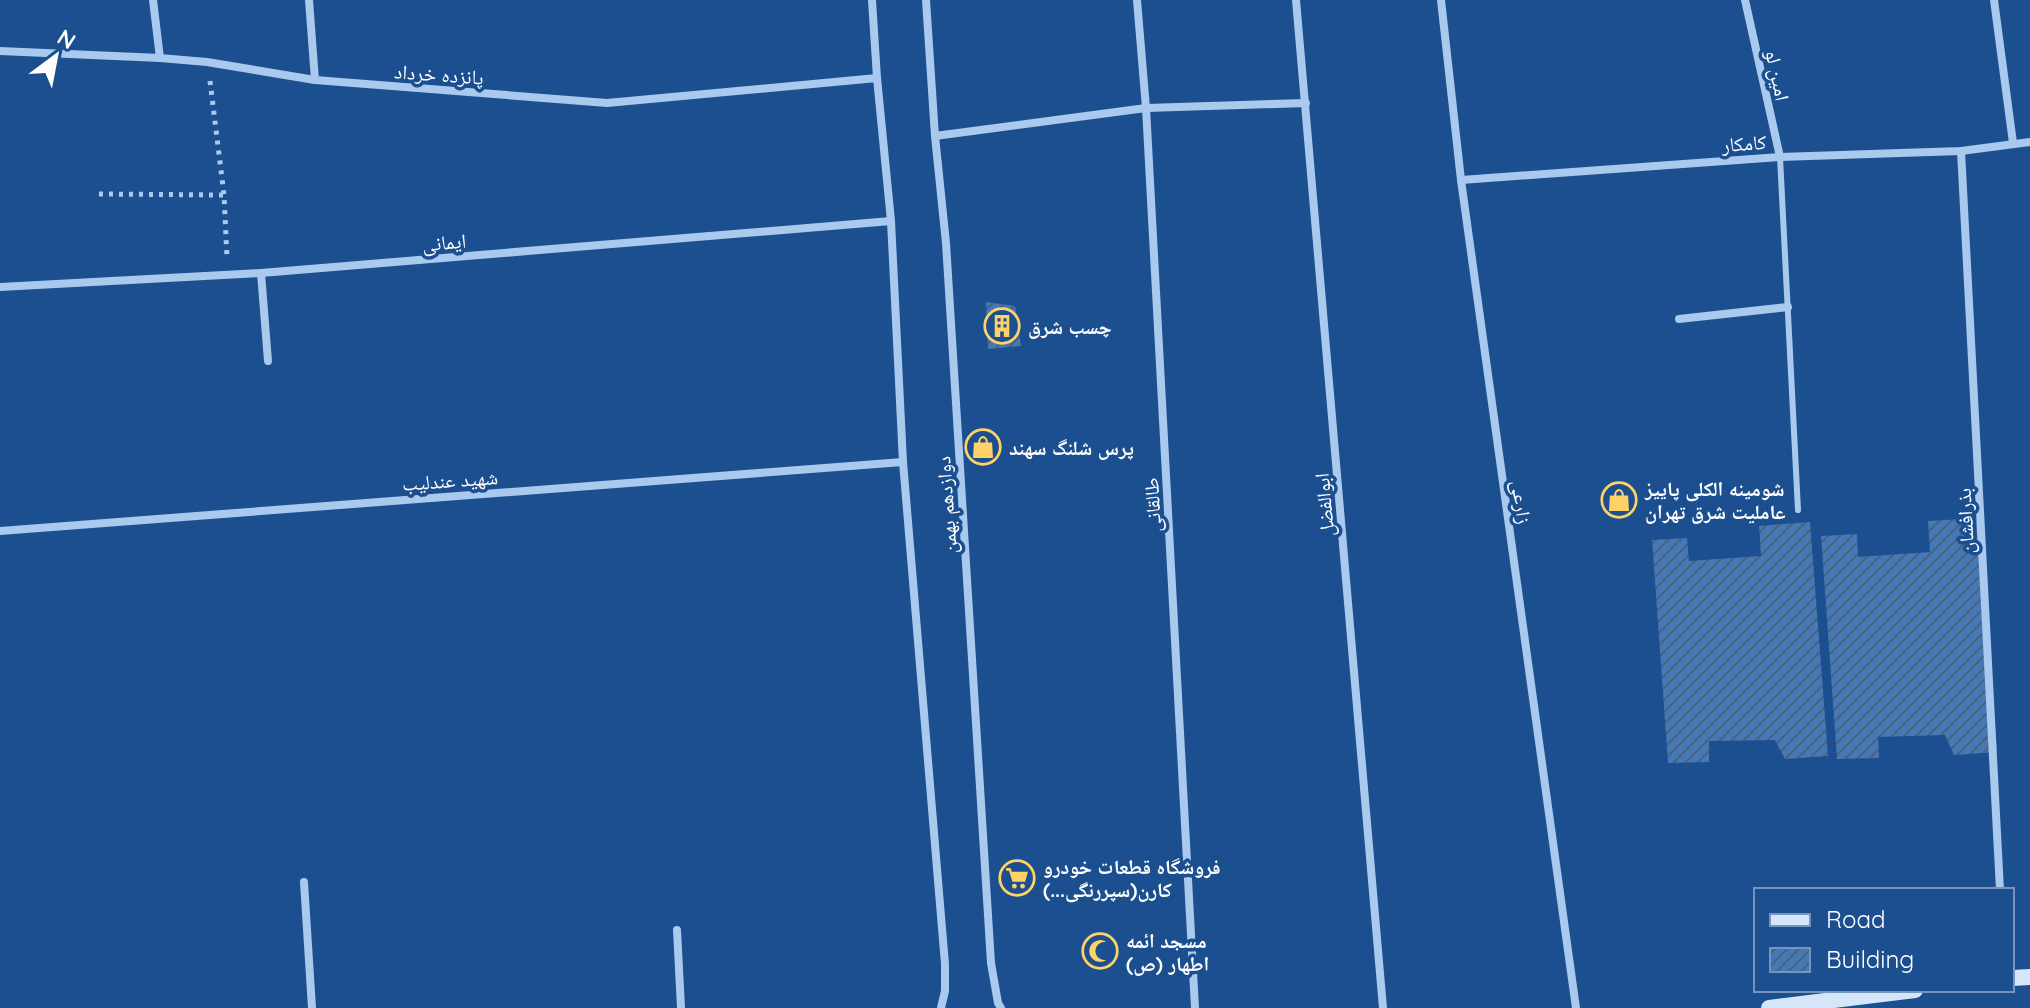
<svg xmlns="http://www.w3.org/2000/svg" width="2030" height="1008" font-family="Quicksand,'Noto Naskh Arabic',sans-serif">
<style>
.building{fill:url(#building-hatch)}
.lines{fill:none;stroke-linecap:round;stroke-linejoin:round}
.path{stroke:#a9c9ee;stroke-width:5;stroke-dasharray:4 6;stroke-linecap:butt}
.lane{stroke:#a9c9ee;stroke-width:6}
.street{stroke:#a9c9ee;stroke-width:8}
.secondary{stroke:#d6e6fa;stroke-width:16}
.labels{text-anchor:middle;dominant-baseline:central;stroke-width:7;stroke-linejoin:round;paint-order:stroke}
.street-label{font-size:20px;fill:#fff;stroke:#1b4f8f}
.poi-label{font-size:20px;font-weight:bold;fill:#fff;stroke:#1b4f8f;text-anchor:start}
</style>
<defs>
<pattern id="building-hatch" width="6" height="6" patternUnits="userSpaceOnUse" patternTransform="scale(2)"><rect width="6" height="6" fill="#4478b7"/><path d="M-1 1l2-2M0 6l6-6M5 7l2-2" fill="none" stroke="#486282"/></pattern>
</defs>
<rect width="100%" height="100%" fill="#1b4f8f"/>
<g class="building">
<polygon points="986,302 1015,306 1021,346 988,349"/>
<polygon points="1980,518 1997,752 1954,755 1945,735 1878,737 1879,758 1837,759 1821,536 1857,534 1858,557 1930,552 1928,521"/>
<polygon points="1810,522 1828,756 1785,759 1775,740 1709,741 1709,762 1668,763 1652,540 1687,538 1689,561 1761,556 1759,526"/>
</g>
<g class="lines">
<g class="path">
<polyline points="210,81 224,195 227,258"/>
<polyline points="99,194 224,195"/>
</g>
<polyline class="lane" points="1780,157 1798,510"/>
<g class="street">
<polyline points="153,0 160,58"/>
<polyline points="309,0 315,80"/>
<polyline points="872,0 877,78 891,221 903,462 945,964 945,991 941,1008"/>
<polyline points="926,0 935,136 946,243 991,963 998,1003 1001,1008"/>
<polyline points="1137,0 1146,108 1195,1008"/>
<polyline points="1296,0 1383,1008"/>
<polyline points="1441,0 1461,180 1576,1008"/>
<polyline points="1745,0 1780,157"/>
<polyline points="1994,0 2013,143"/>
<polyline points="0,51 160,58 207,62 315,80 607,103 877,78"/>
<polyline points="935,136 1146,108 1306,103"/>
<polyline points="1961,151 2000,890"/>
<polyline points="1461,180 1780,157 1961,151 2030,142"/>
<polyline points="261,273 268,361"/>
<polyline points="0,287 261,273 891,221"/>
<polyline points="1679,319 1788,307"/>
<polyline points="0,531 903,462"/>
<polyline points="304,882 312,1008"/>
<polyline points="677,930 681,1008"/>
</g>
<g class="secondary">
<polyline points="2012,978 2030,977"/>
<polyline points="1769,1008 1915,990"/>
</g>
</g>
<defs>
<symbol id="building-ring" viewBox="-11 -11 22 22"><circle r="9.5" fill="#1b4f8f" stroke="#ffd166" stroke-width="1.5"/><path d="M-4-6H4V6H1V3H-1V6H-4ZM-2.5-4.3h1.7v1.8h-1.7ZM.8-4.3h1.7v1.8H.8ZM-2.5-1h1.7V.8h-1.7ZM.8-1h1.7V.8H.8Z" fill="#ffd166"/></symbol>
<symbol id="shop-ring" viewBox="-11 -11 22 22"><circle r="9.5" fill="#1b4f8f" stroke="#ffd166" stroke-width="1.5"/><path d="M-5-2.5h2.3a2.7 3.5 0 0 1 5.4 0H5L5.5 6h-11ZM-1.5-2.5h3a1.5 2.3 0 0 0-3 0Z" fill="#ffd166"/></symbol>
<symbol id="supermarket-ring" viewBox="-11 -11 22 22"><circle r="9.5" fill="#1b4f8f" stroke="#ffd166" stroke-width="1.5"/><path d="M-6-5.5h2.5l.6 2H6L4.5 2H-2.5L-4.4-4H-6ZM-1.5 3.2a1.3 1.3 0 1 0 .1 0ZM3 3.2a1.3 1.3 0 1 0 .1 0Z" fill="#ffd166"/></symbol>
<symbol id="mosque-ring" viewBox="-11 -11 22 22"><circle r="9.5" fill="#1b4f8f" stroke="#ffd166" stroke-width="1.5"/><path d="M3.5-4.9A6 6 0 1 0 3.5 4.9A5 5 0 1 1 3.5-4.9Z" fill="#ffd166"/></symbol>
</defs>
<g fill-rule="evenodd">
<use href="#building-ring" x="982" y="306" width="40" height="40"/>
<use href="#shop-ring" x="963" y="427" width="40" height="40"/>
<use href="#shop-ring" x="1599" y="480" width="40" height="40"/>
<use href="#supermarket-ring" x="997" y="858" width="40" height="40"/>
<use href="#mosque-ring" x="1080" y="931" width="40" height="40"/>
</g>
<g class="labels">
<g class="street-label">
<text transform="translate(439 74) rotate(4)">پانزده خرداد</text>
<text transform="translate(1778 75) rotate(78)">امین لو</text>
<text transform="translate(1744 143) rotate(-4)">کامکار</text>
<text transform="translate(444 242) rotate(-5)">ایمانی</text>
<text transform="translate(450 480) rotate(-4)">شهید عندلیب</text>
<text transform="translate(1522 502) rotate(82)">زارعی</text>
<text transform="translate(946 505) rotate(-94)">دوازدهم بهمن</text>
<text transform="translate(1152 505) rotate(-93)">طالقانی</text>
<text transform="translate(1324 505) rotate(-95)">ابوالفضل</text>
<text transform="translate(1965 521) rotate(-93)">بذرافشان</text>
</g>
<g class="poi-label">
<text x="1028" y="326">چسب شرق</text>
<text x="1009" y="447">پرس شلنگ سهند</text>
<text x="1645" y="488">شومینه الکلی پاییز<tspan x="1645" dy="23">عاملیت شرق تهران</tspan></text>
<text x="1043" y="866">فروشگاه قطعات خودرو<tspan x="1043" dy="23">کارن(سپررنگی...)</tspan></text>
<text x="1126" y="940">مسجد ائمه<tspan x="1126" dy="23">اطهار (ص)</tspan></text>
</g>
</g>
<rect x="1754" y="888" width="260" height="104" fill="#1b4f8f" stroke="#7695bc" stroke-width="2"/>
<rect x="1770" y="914" width="40" height="12" fill="#d6e6fa" stroke="#7695bc" stroke-width="2"/>
<text x="1826" y="928" font-size="24" fill="#ffffff">Road</text>
<rect x="1770" y="948" width="40" height="24" fill="url(#building-hatch)" stroke="#7695bc" stroke-width="2"/>
<text x="1826" y="968" font-size="24" fill="#ffffff">Building</text>
<g transform="translate(56 56) rotate(32)" stroke="#1b4f8f" stroke-width="6" paint-order="stroke">
<path d="M0-6L14 30L0 20L-14 30Z" fill="#ffffff"/>
<text y="-12" font-size="22" font-weight="bold" text-anchor="middle" fill="#ffffff">N</text>
</g>
</svg>
